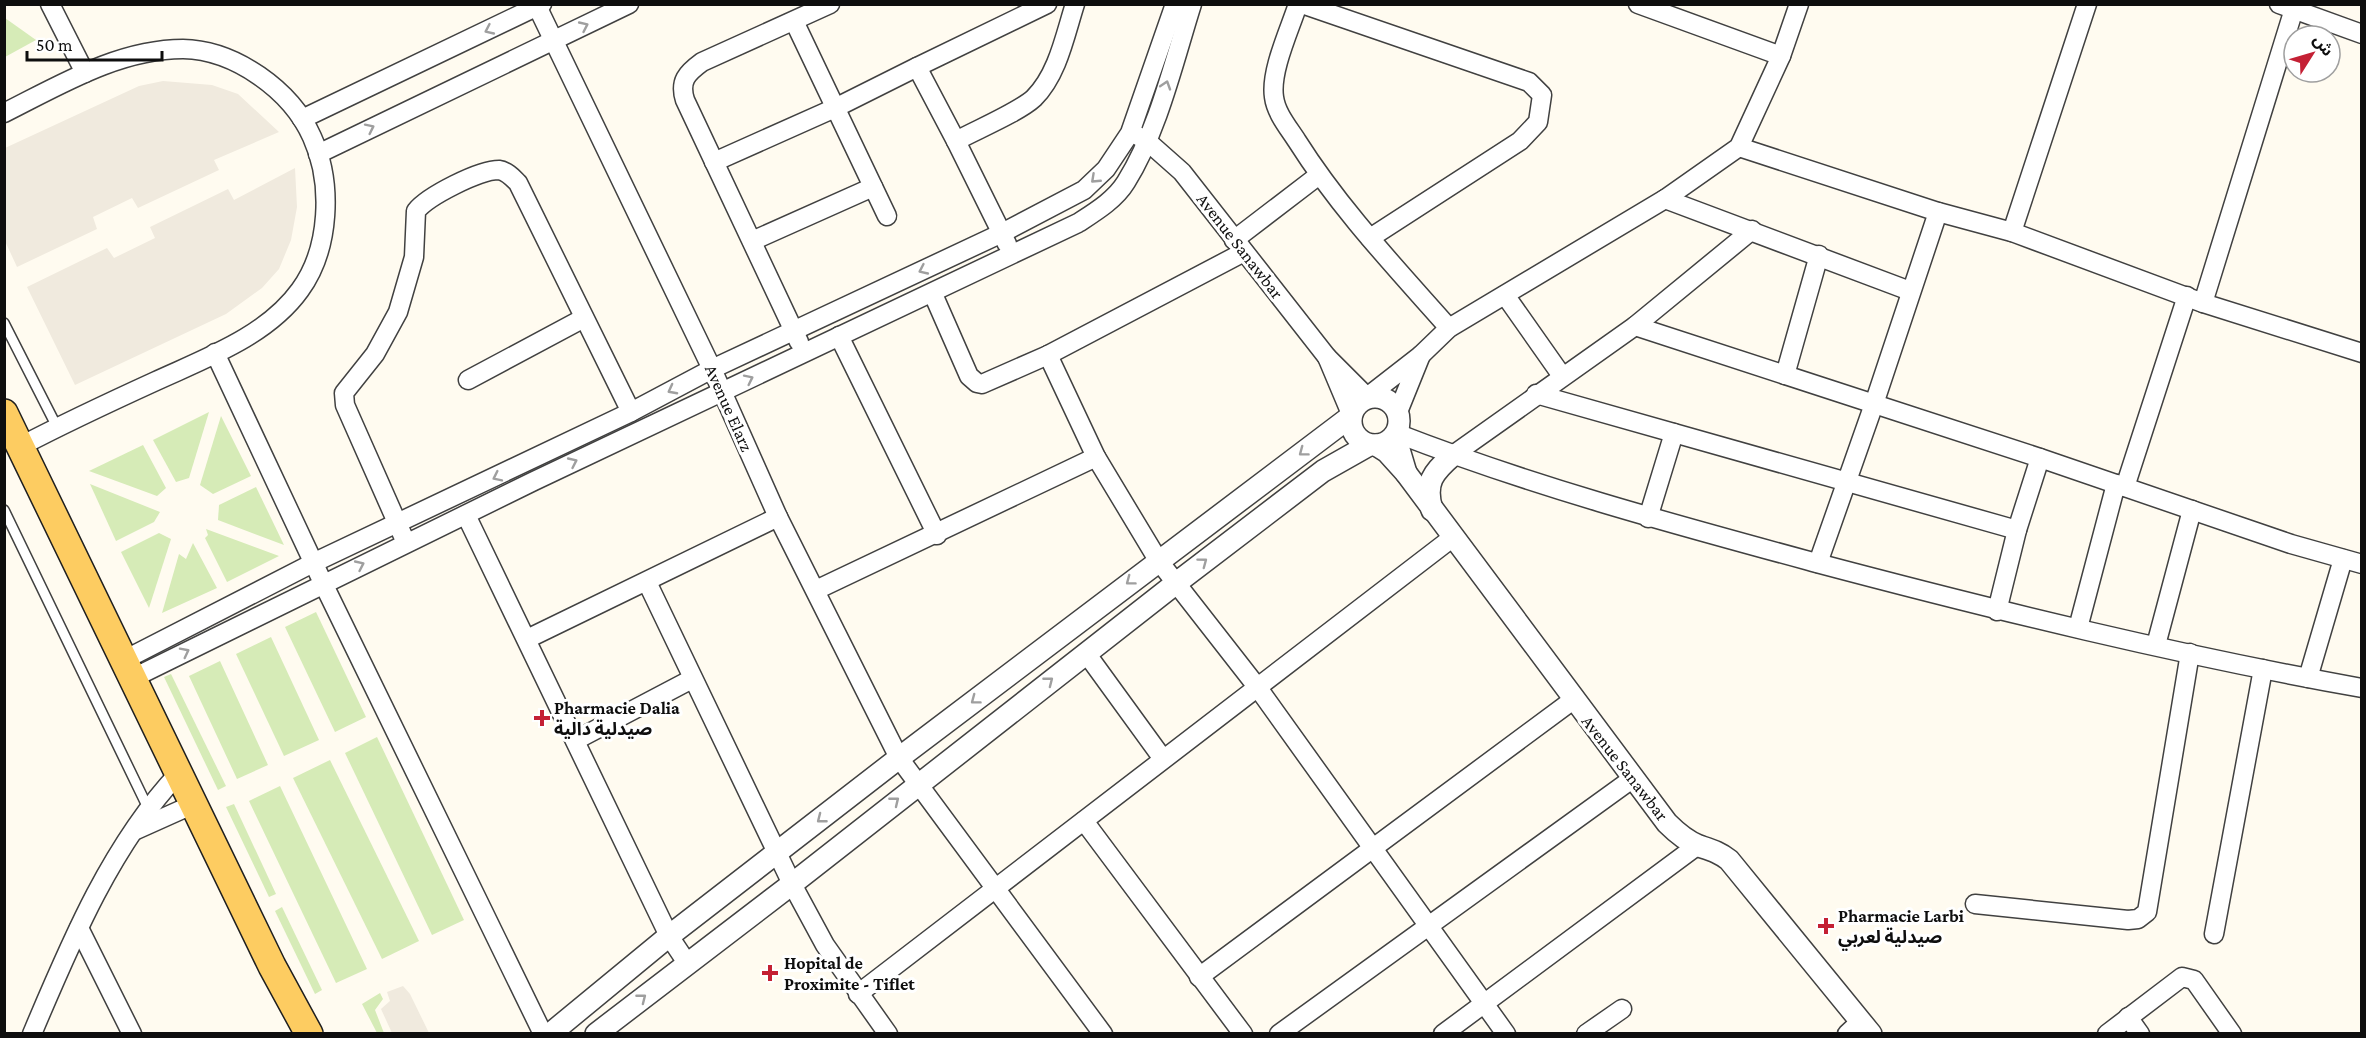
<svg xmlns="http://www.w3.org/2000/svg" width="2366" height="1038" font-family="'Crimson Pro','Noto Sans Arabic',serif">
<style>
.green{fill:#d6ebb7}
.plaza{fill:#f0eade}
.lines{fill:none;stroke-linecap:round;stroke-linejoin:round}
.service-casing{stroke:#414141;stroke-width:12}
.minor-casing{stroke:#414141;stroke-width:21}
.tertiary-casing{stroke:#414141;stroke-width:24}
.primary-casing{stroke:#1f1f1f;stroke-width:30}
.service{stroke:#fff;stroke-width:9}
.minor{stroke:#fff;stroke-width:18}
.tertiary{stroke:#fff;stroke-width:21}
.primary{stroke:#fdcc61;stroke-width:27}
.oneway{stroke:#9f9f9f}
.poi-dot{fill:#c42034;stroke:#fff;stroke-width:2}
.labels{text-anchor:middle;dominant-baseline:central;stroke-width:6;stroke-linejoin:round;paint-order:stroke}
.street-label{font-size:18px;fill:#0e0e0e;stroke:#fff}
.poi-label{font-size:18px;font-weight:bold;fill:#0e0e0e;stroke:#fff;text-anchor:start}
</style>
<rect width="100%" height="100%" fill="#fffbf0"/>
<g class="green">
<polygon points="5,18 36,40 5,57"/>
<polygon points="209,412 189,478 176,482 153,440"/>
<polygon points="221,416 251,476 213,494 200,485"/>
<polygon points="143,445 166,488 157,496 89,471"/>
<polygon points="90,484 160,512 154,522 116,541"/>
<polygon points="256,487 284,545 218,520 219,505"/>
<polygon points="206,529 279,556 227,582 205,538 208,535"/>
<polygon points="159,533 171,539 149,608 121,552"/>
<polygon points="193,543 217,588 162,613 179,554 186,559"/>
<polygon points="316,612 366,717 335,732 285,627"/>
<polygon points="271,637 319,740 284,756 236,654"/>
<polygon points="220,661 268,765 237,779 189,676"/>
<polygon points="171,674 226,786 218,790 164,677"/>
<polygon points="377,737 464,920 432,935 345,753"/>
<polygon points="330,760 419,941 382,959 293,778"/>
<polygon points="280,786 367,969 336,983 249,801"/>
<polygon points="234,804 276,894 269,897 226,807"/>
<polygon points="282,907 322,990 315,994 275,911"/>
<polygon points="380,993 383,999 375,1010 384,1033 377,1033 362,1004"/>
</g>
<g class="plaza">
<polygon points="163,81 212,85 238,94 279,132 214,160 219,170 138,208 132,198 93,217 97,229 17,267 5,241 5,148 139,86"/>
<polygon points="295,168 297,207 291,240 279,269 262,288 226,314 75,385 27,287 107,248 114,258 155,238 150,227 228,189 234,200"/>
<polygon points="403,986 410,994 429,1033 392,1033 381,1009 390,1001 387,992"/>
</g>
<g class="lines">
<defs>
<g id="service">
<polyline points="4,323 57,427"/>
<polyline points="4,510 149,810"/>
</g>
<g id="minor">
<polyline points="50,4 85,73"/>
<polyline points="536,4 712,369 778,517 899,758 1103,1034"/>
<path d="M1298 4C1290 29 1270 71 1274 97 1276 113 1288 127 1297 141 1340 209 1396 268 1449 328"/>
<polyline points="1302,4 1529,82 1542,95 1538,122 1520,141 1370,238"/>
<polyline points="1638,4 1781,56"/>
<polyline points="2279,4 2362,34"/>
<polyline points="794,21 887,216"/>
<path d="M4 113C60 85 119 49 183 49 235 50 291 90 312 137 333 183 330 249 300 290 267 336 206 358 156 381 110 402 65 423 21 446"/>
<polyline points="302,119 542,4"/>
<polyline points="1138,136 1147,141 1182,172 1327,357"/>
<polyline points="956,141 917,67 1047,4"/>
<polyline points="1739,147 1938,212 2012,232 2203,303 2362,353"/>
<polyline points="318,154 629,4"/>
<polyline points="714,162 835,108 917,67"/>
<polyline points="1665,199 1910,291"/>
<polyline points="2012,232 2087,4"/>
<polyline points="1234,240 1319,175"/>
<polyline points="752,241 873,187"/>
<path d="M1007 244 956 141C976 130 1019 112 1034 98 1058 74 1065 35 1075 4"/>
<polyline points="933,294 969,376 977,383 982,384 1048,355 1244,252"/>
<polyline points="1505,295 1562,376"/>
<polyline points="2203,303 2294,9"/>
<polyline points="1635,326 2040,458 2291,544 2362,564"/>
<polyline points="839,336 937,535"/>
<path d="M799 342 685 100C679 81 687 73 702 62L830 4"/>
<polyline points="215,353 323,583 543,1034"/>
<polyline points="1048,355 1096,457 1158,560 1258,688 1506,1034"/>
<polyline points="1421,355 1449,328 1665,199 1739,147 1781,56 1799,4"/>
<polyline points="1785,375 1819,255"/>
<polyline points="468,380 584,318"/>
<polyline points="1536,394 2017,530"/>
<polyline points="1351,414 1327,357 1367,397 1421,355 1398,412"/>
<path d="M1396 433C1532 486 1673 524 1813 562 1994 610 2177 655 2362 688"/>
<polyline points="1453,455 1635,326 1752,230"/>
<polyline points="2125,487 2187,296"/>
<polyline points="466,515 669,936 687,963"/>
<polyline points="1648,518 1674,433"/>
<path d="M403 536 345 405 344 393 375 354 398 312 414 257 416 211C428 196 479 170 499 170 507 171 513 178 518 183L631 412"/>
<polyline points="1818,563 1874,404 1938,212"/>
<polyline points="647,582 792,884 825,945 888,1034"/>
<polyline points="816,590 1096,457"/>
<polyline points="1997,611 2017,530 2040,458"/>
<polyline points="2078,628 2116,484"/>
<polyline points="527,639 778,517"/>
<polyline points="2156,645 2192,510"/>
<polyline points="1086,653 1163,759"/>
<polyline points="124,660 313,563 631,412 712,369 1002,233 1084,190 1106,169 1130,133 1175,4"/>
<path d="M133 678 534 481 1078 223C1095 212 1115 200 1126 182 1158 131 1174 61 1192 4"/>
<polyline points="2308,678 2343,559"/>
<polyline points="576,740 692,679"/>
<polyline points="1084,821 1243,1034"/>
<polyline points="136,830 194,804"/>
<polyline points="1975,904 2128,920 2138,919 2147,912 2190,653"/>
<polyline points="79,928 132,1034"/>
<polyline points="2214,934 2263,669"/>
<polyline points="1199,977 1573,700"/>
<polyline points="858,994 1452,538"/>
<polyline points="2128,1017 2140,1034"/>
<path d="M32 1034C70 944 111 845 179 773"/>
<polyline points="1279,1034 1632,779"/>
<polyline points="1443,1034 1698,845"/>
<polyline points="1586,1034 1622,1009"/>
<polyline points="1847,1034 1861,1021"/>
<polyline points="2107,1034 2182,977 2194,980 2232,1034"/>
</g>
<g id="tertiary">
<circle cx="1375" cy="421" r="24"/>
<polyline points="1376,445 1387,452 1406,473 1395,436"/>
<path d="M1406 473 1667 823C1676 832 1686 841 1699 846 1711 850 1719 852 1729 860L1871 1034"/>
<path d="M1432 510C1424 483 1433 472 1453 455"/>
<polyline points="550,1034 669,936 899,758 1350,417"/>
<polyline points="596,1034 792,884 1175,584 1323,471 1369,445"/>
</g>
<polyline id="primary" points="4,413 272,966 309,1034"/>
</defs>
<use href="#service" class="service-casing"/>
<use href="#minor" class="minor-casing"/>
<use href="#tertiary" class="tertiary-casing"/>
<use href="#primary" class="primary-casing"/>
<use href="#service" class="service"/>
<use href="#minor" class="minor"/>
<use href="#tertiary" class="tertiary"/>
<use href="#primary" class="primary"/>
</g>
<defs><path id="oneway-chevron" d="M-2-3.5L2.5 0L-2 3.5" fill="none" stroke-width="1.6" stroke-linecap="round" stroke-linejoin="round" transform="scale(1.5)"/></defs>
<g class="oneway">
<use href="#oneway-chevron" transform="translate(584 26) rotate(-25)"/>
<use href="#oneway-chevron" transform="translate(489 30) rotate(155)"/>
<use href="#oneway-chevron" transform="translate(1166 85) rotate(-72)"/>
<use href="#oneway-chevron" transform="translate(370 128) rotate(-26)"/>
<use href="#oneway-chevron" transform="translate(1095 179) rotate(137)"/>
<use href="#oneway-chevron" transform="translate(923 270) rotate(155)"/>
<use href="#oneway-chevron" transform="translate(749 379) rotate(-26)"/>
<use href="#oneway-chevron" transform="translate(672 390) rotate(152)"/>
<use href="#oneway-chevron" transform="translate(1303 452) rotate(143)"/>
<use href="#oneway-chevron" transform="translate(573 462) rotate(-25)"/>
<use href="#oneway-chevron" transform="translate(497 477) rotate(154)"/>
<use href="#oneway-chevron" transform="translate(1203 562) rotate(-37)"/>
<use href="#oneway-chevron" transform="translate(360 565) rotate(-25)"/>
<use href="#oneway-chevron" transform="translate(1130 581) rotate(143)"/>
<use href="#oneway-chevron" transform="translate(185 652) rotate(-27)"/>
<use href="#oneway-chevron" transform="translate(1049 681) rotate(-38)"/>
<use href="#oneway-chevron" transform="translate(975 700) rotate(143)"/>
<use href="#oneway-chevron" transform="translate(895 801) rotate(-39)"/>
<use href="#oneway-chevron" transform="translate(821 819) rotate(142)"/>
<use href="#oneway-chevron" transform="translate(642 998) rotate(-38)"/>
</g>
<g class="poi-dot">
<path d="M539 709h6v6h6v6h-6v6h-6v-6h-6v-6h6z"/>
<path d="M1823 917h6v6h6v6h-6v6h-6v-6h-6v-6h6z"/>
<path d="M767 964h6v6h6v6h-6v6h-6v-6h-6v-6h6z"/>
</g>
<g class="labels">
<g class="street-label">
<text transform="translate(1240 246) rotate(52)">Avenue Sanawbar</text>
<text transform="translate(729 408) rotate(66)">Avenue Elarz</text>
<text transform="translate(1625 768) rotate(52)">Avenue Sanawbar</text>
</g>
<g class="poi-label">
<text x="554" y="708">Pharmacie Dalia<tspan x="554" dy="21">صيدلية دالية</tspan></text>
<text x="1838" y="916">Pharmacie Larbi<tspan x="1838" dy="21">صيدلية لعربي</tspan></text>
<text x="784" y="963">Hopital de<tspan x="784" dy="21">Proximite - Tiflet</tspan></text>
</g>
</g>
<rect width="2366" height="1038" fill="none" stroke="#0e0e0e" stroke-width="12"/>
<g transform="translate(2312 54) rotate(53)"><circle r="28" fill="#ffffff" stroke="#9f9f9f" stroke-width="1.5"/>
<path d="M0-4.5L10 22L0 15L-10 22Z" fill="#c42034"/>
<text y="-9" font-size="16" font-weight="bold" text-anchor="middle" fill="#0e0e0e">ش</text>
</g>
<path d="M27 51v9h135v-9" fill="none" stroke="#0e0e0e" stroke-width="3"/>
<text x="36" y="51" font-size="18" fill="#0e0e0e" stroke="#ffffff" stroke-width="4.5" paint-order="stroke">50 m</text>
</svg>
